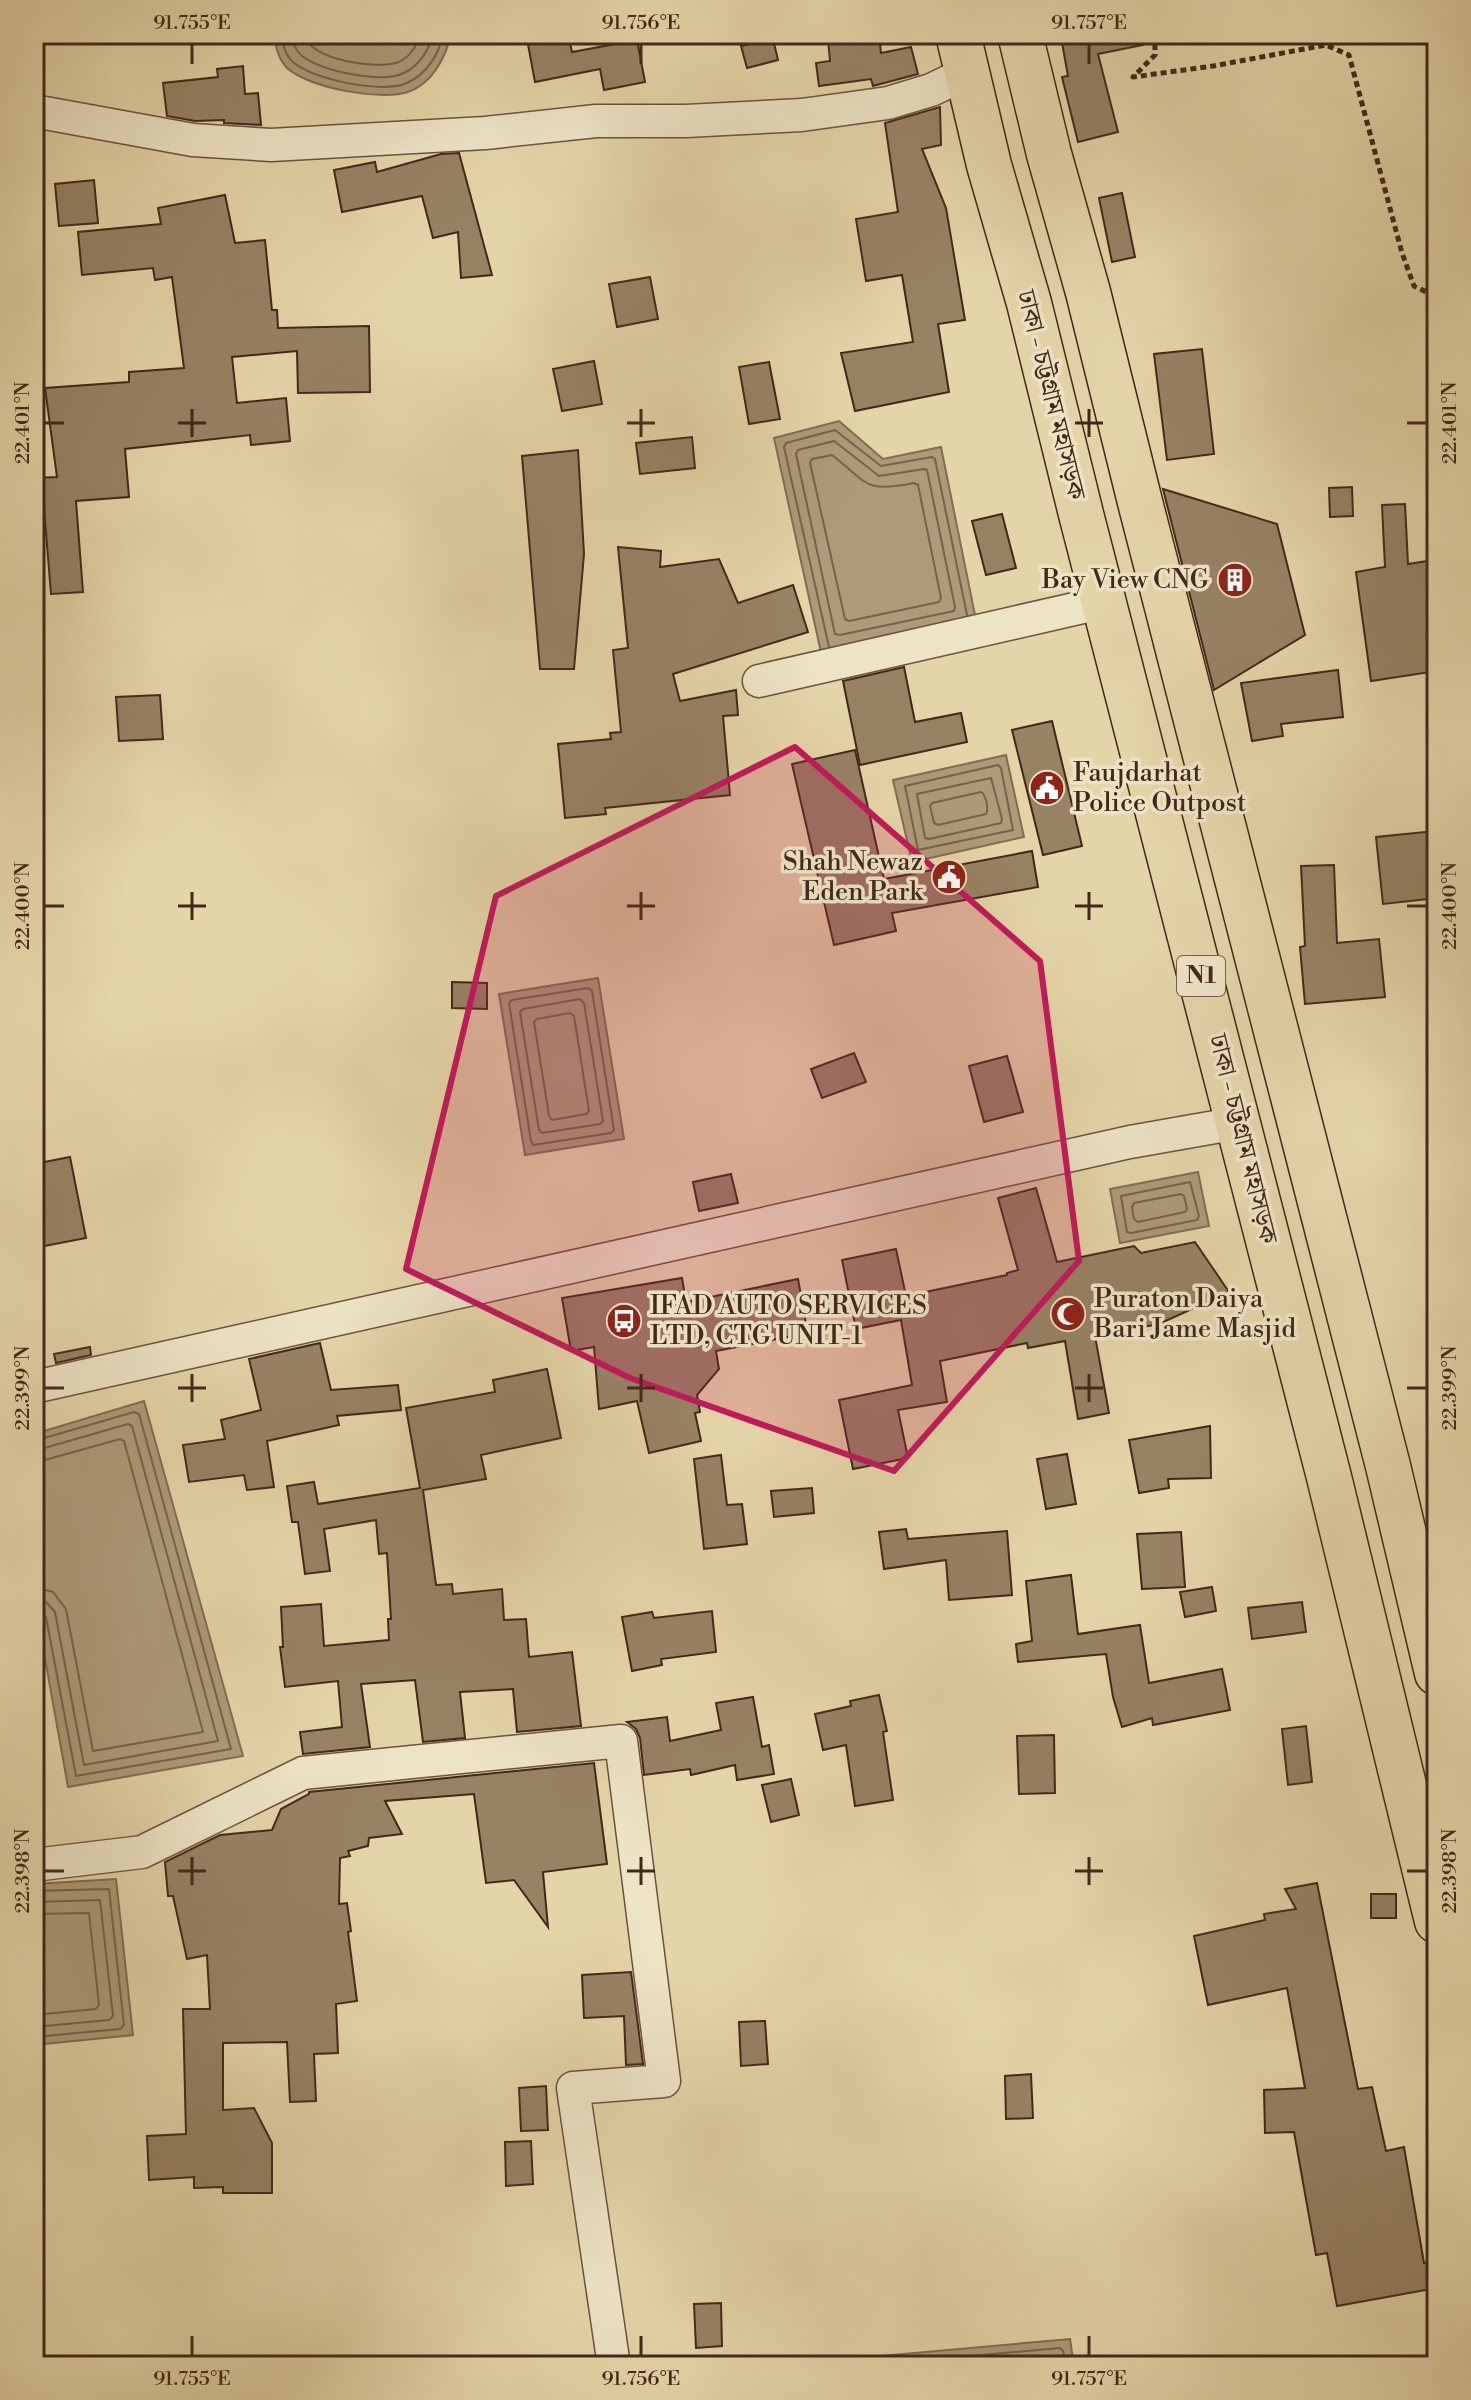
<svg xmlns="http://www.w3.org/2000/svg" width="1471" height="2400" font-family="'Libre Bodoni','Noto Serif Bengali',serif">
<style>
.water{fill:#ad9a78;stroke:#836c52;stroke-width:2}
.lines{fill:none;stroke-linecap:round;stroke-linejoin:round}
.shore{stroke:#786149;stroke-width:2}
.building{fill:#978264;stroke:#43281a;stroke-width:2}
.minor-casing{stroke:#6b533e;stroke-width:35}
.highway-casing{stroke:#43281a;stroke-width:47}
.path{stroke:#43281a;stroke-width:5;stroke-dasharray:6 4;stroke-linecap:butt}
.minor{stroke:#ede4c6;stroke-width:32}
.highway{stroke:#e4d5a8;stroke-width:44}
.marked{fill:#c2185b;fill-opacity:0.2;stroke:#c2185b;stroke-width:6;stroke-linejoin:round}
.ticks{fill:none;stroke:#43281a;stroke-width:3}
.labels{text-anchor:middle;dominant-baseline:central;stroke-width:7;stroke-linejoin:round;paint-order:stroke}
.shield{fill:#ede4c6;stroke:#76604e;stroke-width:2}
.shield-label{font-size:24px;font-weight:bold;fill:#43281a}
.street-label{font-size:26px;fill:#43281a;stroke:#ede4c6}
.poi-label{font-size:26px;fill:#43281a;stroke:#ede4c6;text-anchor:start}
.neatline{fill:none;stroke:#43281a;stroke-width:3}
.ticks-label{font-size:20px;text-anchor:middle;fill:#43281a}
</style>
<rect width="100%" height="100%" fill="#e4d5a8"/>
<filter id="stains"><feTurbulence type="fractalNoise" baseFrequency=".0025" numOctaves="4"/><feColorMatrix values="0 0 0 0 .2 0 0 0 0 .09 0 0 0 0 .02 0 0 0 .5 -.17"/></filter>
<radialGradient id="worn" r=".72"><stop offset=".6" stop-color="#630" stop-opacity="0"/><stop offset="1" stop-color="#630" stop-opacity=".3"/></radialGradient>
<g class="water">
<path d="M273 34H451C446 57 432 84 408 92 380 101 309 88 287 68 278 59 276 46 273 34Z"/>
<polygon points="839,421 883,459 941,447 977,625 822,657 774,438"/>
<polygon points="1006,755 1024,837 912,862 893,780"/>
<polygon points="598,978 624,1139 525,1155 499,994"/>
<polygon points="1198,1172 1209,1226 1120,1243 1110,1189"/>
<polygon points="144,1401 243,1756 68,1787 34,1597 34,1434"/>
<polygon points="116,1879 133,2035 35,2045 34,1884"/>
<polygon points="1070,2339 1074,2366 769,2366"/>
</g>
<g class="lines">
<g class="shore">
<path d="M281 34C283 44 285 55 293 62 313 80 384 94 407 83 427 74 439 54 443 34"/>
<path d="M291 34C293 43 295 50 302 56 322 71 381 84 404 73 419 66 429 50 433 34"/>
<path d="M304 34C309 60 374 69 396 63 409 59 417 46 420 34"/>
<polygon points="834,441 879,476 924,469 927,470 955,607 954,611 840,635 835,634 796,454 798,450"/>
<path d="M832 455C869 484 864 493 914 483L918 485 941 598 939 602 849 621 845 619 810 463 812 459Z"/>
<polyline points="829,647 784,447 786,443 835,430 881,466 932,457 935,459 967,615"/>
<polygon points="998,765 1001,768 1013,830 918,850 905,786"/>
<polygon points="991,778 1002,819 1001,823 929,839 925,838 917,794"/>
<path d="M981 792C986 795 989 809 986 814L938 825 934 823 930 806 932 803Z"/>
<polygon points="588,988 592,991 614,1130 611,1133 533,1145 531,1141 509,1003 512,1000"/>
<polygon points="580,999 584,1003 603,1121 600,1124 542,1133 539,1130 520,1012 523,1009"/>
<polygon points="570,1013 574,1016 589,1111 586,1114 552,1120 549,1116 534,1022 537,1019"/>
<polygon points="1190,1182 1199,1216 1197,1220 1131,1233 1127,1232 1121,1196"/>
<polygon points="1181,1194 1184,1196 1187,1209 1185,1212 1138,1222 1134,1219 1132,1207 1134,1203"/>
<polyline points="34,1441 134,1412 139,1414 231,1749 76,1776 46,1617 41,1610 34,1609"/>
<polyline points="34,1451 128,1424 132,1426 218,1741 84,1765 55,1612 46,1602 34,1599"/>
<polyline points="34,1463 120,1439 124,1441 203,1732 93,1751 66,1609 53,1592 34,1587"/>
<polyline points="34,1891 109,1889 124,2025 120,2029 34,2037"/>
<polyline points="34,1902 100,1900 113,2016 109,2020 34,2027"/>
<polyline points="34,1914 89,1913 99,2005 96,2009 34,2015"/>
<polyline points="858,2366 1060,2348 1063,2351 1066,2366"/>
<polyline points="971,2366 1051,2359 1055,2366"/>
</g>
</g>
<g class="building">
<polygon points="553,34 568,34 572,52 637,40 645,82 604,90 600,69 535,82 527,39"/>
<polygon points="879,34 881,53 911,47 918,74 873,86 871,79 819,86 816,63 830,61 828,39"/>
<polygon points="1078,34 1142,34 1143,45 1098,54 1118,132 1078,142 1062,77 1068,76 1061,37"/>
<polygon points="773,39 778,60 747,68 741,46"/>
<polygon points="243,66 245,94 258,93 261,125 224,123 224,120 195,121 167,116 163,83 218,77 217,69"/>
<polygon points="940,107 941,145 922,149 946,208 965,320 938,324 949,392 855,411 841,353 913,342 902,275 866,281 856,219 898,212 885,123"/>
<polygon points="459,153 492,275 461,278 458,232 433,238 422,196 342,212 334,170 375,162 377,172 441,154"/>
<polygon points="94,180 98,223 59,226 55,184"/>
<polygon points="1122,193 1135,257 1112,262 1099,198"/>
<polygon points="225,195 235,243 265,240 272,310 277,310 278,328 369,326 370,392 298,393 297,351 232,357 237,403 286,398 290,441 251,445 250,435 125,449 129,497 76,501 83,592 51,594 44,508 34,508 34,478 57,477 45,388 129,382 129,372 184,368 172,277 155,280 153,268 82,275 78,232 161,224 158,208"/>
<polygon points="650,277 658,319 617,327 609,284"/>
<polygon points="1202,349 1214,454 1167,460 1154,354"/>
<polygon points="594,361 602,404 562,411 553,369"/>
<polygon points="769,362 780,419 749,424 739,367"/>
<polygon points="692,437 695,468 640,474 636,443"/>
<polygon points="578,450 584,554 574,669 540,669 522,456"/>
<polygon points="1352,487 1353,516 1330,517 1329,488"/>
<polygon points="1163,489 1277,524 1305,635 1214,690"/>
<polygon points="1405,504 1408,564 1428,561 1437,625 1437,671 1371,681 1356,572 1385,567 1382,505"/>
<polygon points="1002,514 1016,568 986,575 972,521"/>
<polygon points="618,547 661,551 660,567 719,559 738,603 793,585 808,632 673,674 680,701 736,690 738,715 723,716 730,795 605,808 606,814 565,818 558,744 611,739 610,733 621,732 613,650 628,648"/>
<polygon points="904,667 915,722 961,713 967,742 860,765 843,681"/>
<polygon points="1338,670 1343,717 1281,724 1283,736 1252,741 1241,683"/>
<polygon points="160,695 163,739 119,741 116,697"/>
<polygon points="1052,721 1082,846 1043,855 1012,730"/>
<polygon points="855,750 884,879 1032,851 1038,887 892,913 896,931 834,945 792,764"/>
<polygon points="1435,831 1437,898 1383,904 1376,837"/>
<polygon points="1334,865 1337,943 1379,939 1385,997 1305,1004 1300,947 1305,946 1301,866"/>
<polygon points="452,982 487,983 487,1009 452,1008"/>
<polygon points="854,1053 866,1082 822,1098 811,1069"/>
<polygon points="1007,1056 1023,1112 984,1122 969,1066"/>
<polygon points="70,1157 86,1238 34,1248 34,1164"/>
<polygon points="731,1174 738,1203 699,1211 693,1182"/>
<polygon points="1036,1188 1057,1262 1134,1246 1141,1253 1195,1242 1229,1292 1159,1324 1095,1336 1109,1413 1078,1419 1065,1341 1028,1348 1027,1343 940,1361 947,1402 898,1410 908,1458 853,1469 839,1400 912,1385 901,1320 856,1329 842,1260 896,1249 906,1296 1007,1275 1007,1273 1018,1270 998,1198"/>
<polygon points="682,1278 686,1302 798,1279 807,1329 798,1330 798,1335 716,1351 719,1369 697,1395 700,1412 695,1413 701,1441 649,1453 637,1401 599,1409 594,1347 571,1351 562,1298"/>
<polygon points="320,1343 331,1390 398,1385 401,1410 337,1416 339,1425 267,1441 274,1487 247,1490 244,1475 189,1482 183,1445 225,1439 221,1420 261,1410 249,1359"/>
<polygon points="90,1347 91,1355 56,1363 54,1354"/>
<polygon points="547,1369 561,1438 481,1455 486,1479 423,1490 436,1585 452,1584 453,1594 502,1589 504,1620 526,1619 529,1657 572,1652 581,1726 517,1732 513,1689 460,1692 465,1738 423,1742 415,1680 361,1684 370,1747 303,1754 300,1732 342,1727 338,1681 285,1687 280,1647 283,1647 281,1607 321,1604 324,1646 389,1640 388,1619 391,1619 387,1553 379,1554 376,1520 324,1529 330,1571 305,1574 298,1522 292,1522 287,1486 314,1482 318,1504 420,1488 406,1408 495,1392 493,1380"/>
<polygon points="1210,1426 1211,1478 1168,1479 1169,1488 1139,1493 1129,1440"/>
<polygon points="1067,1454 1076,1504 1046,1509 1037,1459"/>
<polygon points="721,1455 727,1505 742,1504 747,1544 704,1549 694,1459"/>
<polygon points="812,1488 814,1513 774,1517 771,1491"/>
<polygon points="906,1529 908,1539 1007,1531 1012,1595 949,1600 946,1560 884,1569 879,1532"/>
<polygon points="1181,1532 1185,1587 1142,1589 1137,1534"/>
<polygon points="1071,1575 1078,1634 1140,1625 1149,1683 1222,1669 1230,1710 1153,1725 1152,1718 1122,1727 1113,1697 1106,1654 1018,1662 1016,1644 1032,1641 1026,1581"/>
<polygon points="1212,1587 1216,1611 1185,1617 1180,1592"/>
<polygon points="1302,1602 1306,1632 1252,1639 1248,1608"/>
<polygon points="712,1611 716,1652 661,1659 662,1665 632,1671 622,1617 652,1612 654,1618"/>
<polygon points="879,1695 887,1731 883,1732 893,1800 855,1806 846,1745 823,1750 815,1714 851,1706 850,1701"/>
<polygon points="753,1697 762,1747 769,1745 774,1774 737,1780 735,1765 691,1775 690,1769 644,1775 640,1738 636,1729 627,1722 667,1717 670,1741 721,1730 716,1703"/>
<polygon points="1306,1726 1312,1782 1288,1785 1282,1729"/>
<polygon points="1054,1735 1055,1793 1019,1794 1017,1736"/>
<polygon points="594,1763 607,1864 543,1872 548,1927 514,1880 486,1883 474,1794 385,1801 402,1834 369,1838 368,1846 348,1851 350,1856 340,1858 339,1904 347,1903 351,1931 348,1932 357,2001 336,2004 338,2053 314,2054 316,2101 290,2102 287,2042 223,2043 223,2110 254,2108 272,2143 272,2193 223,2193 223,2187 194,2188 194,2177 149,2180 147,2136 186,2134 183,2009 210,2009 207,1955 187,1959 173,1896 168,1896 165,1862 220,1835 272,1830 281,1809 309,1794 309,1792"/>
<polygon points="791,1779 799,1815 771,1822 762,1785"/>
<polygon points="1317,1883 1358,2089 1372,2087 1386,2151 1404,2147 1424,2263 1437,2263 1437,2288 1337,2306 1327,2253 1316,2255 1294,2132 1265,2133 1264,2090 1305,2088 1287,1988 1208,2005 1194,1936 1265,1920 1264,1914 1296,1909 1285,1889"/>
<rect x="1371" y="1894" width="25" height="24"/>
<polygon points="631,1972 643,2064 626,2065 624,2016 584,2018 582,1975"/>
<polygon points="765,2021 768,2064 741,2066 739,2022"/>
<polygon points="1031,2074 1033,2118 1006,2119 1005,2076"/>
<polygon points="546,2086 548,2130 521,2131 519,2088"/>
<polygon points="531,2141 533,2184 506,2186 505,2142"/>
<polygon points="721,2303 722,2346 696,2348 694,2304"/>
</g>
<g class="lines">
<defs>
<g id="minor">
<polyline points="34,111 193,140 271,145 485,133 596,121 686,121 802,115 888,103 931,90 969,72"/>
<polyline points="759,681 1105,602"/>
<polyline points="34,1387 1130,1142 1238,1123"/>
<polyline points="34,1865 142,1852 303,1773 621,1741 664,2081 573,2088 614,2366"/>
</g>
<g id="highway">
<polyline points="958,34 989,165 1029,303 1081,514 1329,1477 1437,1921"/>
<polyline points="1020,34 1049,154 1088,292 1140,502 1388,1466 1437,1673"/>
</g>
</defs>
<use href="#minor" class="minor-casing"/>
<use href="#highway" class="highway-casing"/>
<polyline class="path" points="1155,34 1155,55 1133,77 1213,66 1326,45 1349,55 1402,253 1414,286 1437,297"/>
<use href="#minor" class="minor"/>
<use href="#highway" class="highway"/>
</g>
<path class="marked" d="M795 747 1040 961 1079 1261 894 1471 630 1378 406 1269 496 896Z"/>
<path class="ticks" d="M192 44V64M641 44V64M1089 44V64M192 409V437M641 409V437M1089 409V437M44 423H64M178 423H206M627 423H655M1075 423H1103M1407 423H1427M192 892V920M641 892V920M1089 892V920M44 906H64M178 906H206M627 906H655M1075 906H1103M1407 906H1427M192 1374V1402M641 1374V1402M1089 1374V1402M44 1388H64M178 1388H206M627 1388H655M1075 1388H1103M1407 1388H1427M192 1857V1885M641 1857V1885M1089 1857V1885M44 1871H64M178 1871H206M627 1871H655M1075 1871H1103M1407 1871H1427M192 2336V2356M641 2336V2356M1089 2336V2356"/>
<defs>
<symbol id="building-disc" viewBox="-11 -11 22 22"><circle r="9.5" fill="#8f2418" stroke="#ede4c6"/><path d="M-4-6H4V6H1V3H-1V6H-4ZM-2.5-4.3h1.7v1.8h-1.7ZM.8-4.3h1.7v1.8H.8ZM-2.5-1h1.7V.8h-1.7ZM.8-1h1.7V.8H.8Z" fill="#fff"/></symbol>
<symbol id="civic-disc" viewBox="-11 -11 22 22"><circle r="9.5" fill="#8f2418" stroke="#ede4c6"/><path d="M-.6-6.5H3V-4.5H.6V-3L4-1V1h2V6H-6V1h2V-1L-.6-3ZM-1.2 2.5V6h2.4V2.5Z" fill="#fff"/></symbol>
<symbol id="mosque-disc" viewBox="-11 -11 22 22"><circle r="9.5" fill="#8f2418" stroke="#ede4c6"/><path d="M3.5-4.9A6 6 0 1 0 3.5 4.9A5 5 0 1 1 3.5-4.9Z" fill="#fff"/></symbol>
<symbol id="bus-disc" viewBox="-11 -11 22 22"><circle r="9.5" fill="#8f2418" stroke="#ede4c6"/><path d="M-5-6H5V4H4V6H2V4H-2V6H-4V4H-5ZM-3.5-4V0h7V-4ZM-3.5 1.2v1.5H-2V1.2ZM2 1.2v1.5H3.5V1.2Z" fill="#fff"/></symbol>
</defs>
<g fill-rule="evenodd">
<use href="#building-disc" x="1215" y="560" width="40" height="40"/>
<use href="#civic-disc" x="1027" y="768" width="40" height="40"/>
<use href="#civic-disc" x="929" y="857" width="40" height="40"/>
<use href="#mosque-disc" x="1048" y="1294" width="40" height="40"/>
<use href="#bus-disc" x="604" y="1301" width="40" height="40"/>
</g>
<g class="labels">
<rect class="shield" x="1177" y="956" width="48" height="40" rx="6"/>
<g class="shield-label">
<text x="1201" y="976">N1</text>
</g>
<g class="street-label">
<text transform="translate(1051 395) rotate(76)">ঢাকা - চট্টগ্রাম মহাসড়ক</text>
<text transform="translate(1243 1139) rotate(76)">ঢাকা - চট্টগ্রাম মহাসড়ক</text>
</g>
<g class="poi-label">
<text x="1209" y="580" text-anchor="end">Bay View CNG</text>
<text x="1073" y="773">Faujdarhat<tspan x="1073" dy="30">Police Outpost</tspan></text>
<text x="923" y="862" text-anchor="end">Shah Newaz<tspan x="923" dy="30">Eden Park</tspan></text>
<text x="1094" y="1299">Puraton Daiya<tspan x="1094" dy="30">Bari Jame Masjid</tspan></text>
<text x="650" y="1306">IFAD AUTO SERVICES<tspan x="650" dy="30">LTD, CTG UNIT-1</tspan></text>
</g>
</g>
<rect width="1471" height="2400" fill="none" stroke="#e4d5a8" stroke-width="88"/>
<rect x="44" y="44" width="1383" height="2312" class="neatline"/>
<g class="ticks-label">
<text x="192" y="29">91.755°E</text>
<text x="641" y="29">91.756°E</text>
<text x="1089" y="29">91.757°E</text>
<text transform="translate(22 423) rotate(-90)" y="7">22.401°N</text>
<text transform="translate(1449 423) rotate(-90)" y="7">22.401°N</text>
<text transform="translate(22 906) rotate(-90)" y="7">22.400°N</text>
<text transform="translate(1449 906) rotate(-90)" y="7">22.400°N</text>
<text transform="translate(22 1388) rotate(-90)" y="7">22.399°N</text>
<text transform="translate(1449 1388) rotate(-90)" y="7">22.399°N</text>
<text transform="translate(22 1871) rotate(-90)" y="7">22.398°N</text>
<text transform="translate(1449 1871) rotate(-90)" y="7">22.398°N</text>
<text x="192" y="2385">91.755°E</text>
<text x="641" y="2385">91.756°E</text>
<text x="1089" y="2385">91.757°E</text>
</g>
<rect width="100%" height="100%" filter="url(#stains)"/>
<rect width="100%" height="100%" fill="url(#worn)"/>
</svg>
